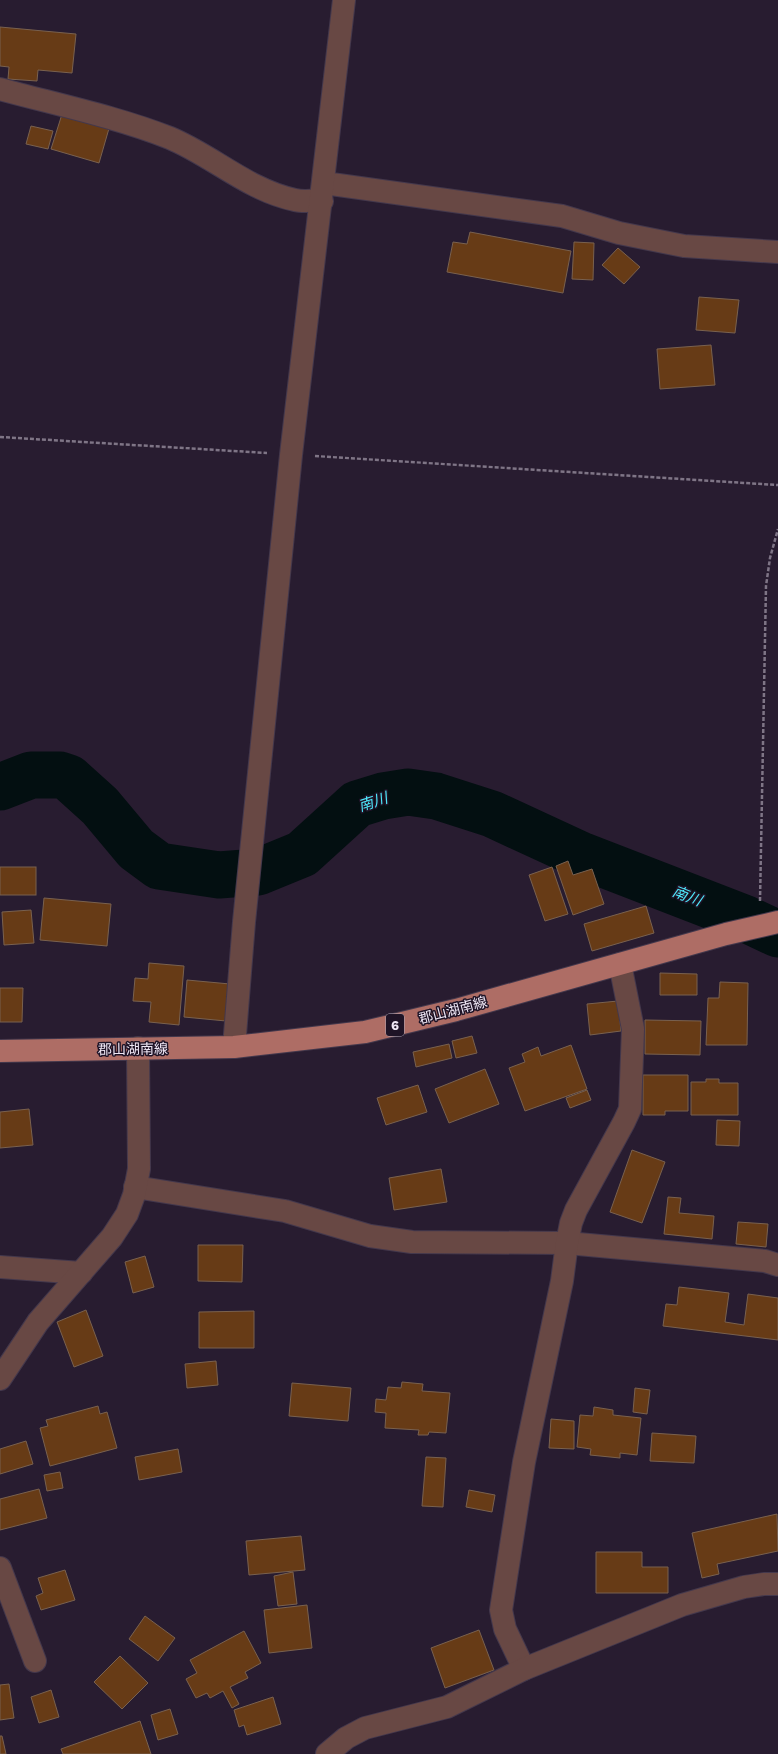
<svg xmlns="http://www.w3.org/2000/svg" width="778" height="1754" font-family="'Work Sans','Noto Sans JP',sans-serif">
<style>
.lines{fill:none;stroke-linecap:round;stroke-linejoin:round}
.river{stroke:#030f11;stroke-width:47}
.building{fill:#673b16;stroke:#79614f}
.street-casing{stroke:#44384c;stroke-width:24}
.primary-casing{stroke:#44384c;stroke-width:24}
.path{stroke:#7f7586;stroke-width:2.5;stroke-dasharray:4 2;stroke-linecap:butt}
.street{stroke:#684844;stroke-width:22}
.primary{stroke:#ae6d65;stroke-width:22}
.labels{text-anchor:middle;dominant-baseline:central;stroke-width:3;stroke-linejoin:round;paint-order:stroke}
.shield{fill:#1e1326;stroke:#b0a7b7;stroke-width:1}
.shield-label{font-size:13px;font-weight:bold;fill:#efe7f5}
.street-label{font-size:14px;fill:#efe7f5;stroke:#1e1326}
.water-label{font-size:15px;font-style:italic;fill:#4de9fb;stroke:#1e1326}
</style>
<rect width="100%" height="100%" fill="#281c30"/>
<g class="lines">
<polyline class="river" points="0,787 31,775 60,775 69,778 100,806 136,849 159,866 219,875 258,872 302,854 357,804 383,796 408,792 436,796 492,814 583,856 746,919 778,934"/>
</g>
<g class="building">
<polygon points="0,27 76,34 72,73 38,70 37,81 8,79 9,67 0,66"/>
<polygon points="63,111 110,125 99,163 51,149"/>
<polygon points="31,126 53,131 48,149 26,144"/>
<polygon points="470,232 571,251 563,293 447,272 453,242 467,244"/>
<polygon points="574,242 594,243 593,280 572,279"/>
<polygon points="618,248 640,267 624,284 602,265"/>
<polygon points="699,297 739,300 735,333 696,330"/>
<polygon points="711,345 715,385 660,389 657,349"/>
<polygon points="568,861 573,875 592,869 604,904 573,915 556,866"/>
<rect x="0" y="867" width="36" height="28"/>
<polygon points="552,867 568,914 545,921 529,875"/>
<polygon points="44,898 111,904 107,946 40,940"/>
<polygon points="646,906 654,933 592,951 584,924"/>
<polygon points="31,910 34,943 4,945 2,912"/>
<polygon points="149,963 184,966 179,1025 149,1022 151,1002 133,1001 135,978 148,979"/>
<polygon points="660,973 697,974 697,995 660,995"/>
<polygon points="187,980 230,984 226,1021 184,1017"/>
<polygon points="720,982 748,983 747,1045 706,1045 708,998 719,998"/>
<polygon points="0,988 23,988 22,1022 0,1022"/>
<polygon points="618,1001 621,1031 590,1035 587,1004"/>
<polygon points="645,1020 701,1021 700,1055 645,1054"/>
<polygon points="472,1036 477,1053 456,1058 452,1041"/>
<polygon points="449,1044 452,1058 416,1067 413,1052"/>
<polygon points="571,1045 587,1089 525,1111 509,1068 525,1062 522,1054 538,1047 541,1056"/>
<polygon points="485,1069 499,1104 449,1123 435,1089"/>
<polygon points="643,1075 688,1075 688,1111 665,1111 665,1115 643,1115"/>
<polygon points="706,1079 719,1079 719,1083 738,1083 738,1115 691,1115 691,1082 706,1082"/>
<polygon points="418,1085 427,1112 386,1125 377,1098"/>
<polygon points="587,1090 591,1100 570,1108 566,1098"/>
<polygon points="29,1109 33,1145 0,1148 0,1112"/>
<polygon points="717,1120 740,1121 739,1146 716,1145"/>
<polygon points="632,1150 665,1162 642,1223 610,1212"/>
<polygon points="441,1169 447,1202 394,1210 389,1178"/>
<polygon points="668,1197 681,1198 679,1213 714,1216 712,1239 664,1234"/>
<polygon points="738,1222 768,1224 766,1247 736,1244"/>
<polygon points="198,1245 243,1245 242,1282 198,1281"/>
<polygon points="145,1256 154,1287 133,1293 125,1262"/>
<polygon points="679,1287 729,1293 725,1322 744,1325 748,1294 778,1298 778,1340 663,1326 666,1304 677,1305"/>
<polygon points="86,1310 103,1356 74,1367 57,1322"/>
<polygon points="254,1311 254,1348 199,1348 199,1312"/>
<polygon points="216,1361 218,1385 187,1388 185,1364"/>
<polygon points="402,1382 423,1384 422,1391 450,1393 446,1433 429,1432 428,1435 418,1435 419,1430 385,1428 386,1413 375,1412 376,1399 386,1400 388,1387 401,1388"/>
<polygon points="292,1383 351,1388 348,1421 289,1416"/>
<polygon points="635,1388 650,1390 647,1414 633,1412"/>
<polygon points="98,1406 100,1414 107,1412 117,1448 50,1466 40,1428 48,1426 46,1420"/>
<polygon points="594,1407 613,1410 613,1415 641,1418 637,1455 620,1453 620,1458 590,1455 591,1449 577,1447 580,1415 593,1416"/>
<polygon points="551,1419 574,1421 574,1449 549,1448"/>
<polygon points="652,1433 696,1436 694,1463 650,1461"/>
<polygon points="26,1441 33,1464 0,1474 0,1449"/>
<polygon points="178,1449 182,1472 139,1480 135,1457"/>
<polygon points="426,1457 446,1458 443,1507 422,1506"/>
<polygon points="60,1472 63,1488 47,1491 44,1475"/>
<polygon points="39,1489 47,1518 0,1530 0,1499"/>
<polygon points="469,1490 495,1495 492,1512 466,1507"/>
<polygon points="777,1514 778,1551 717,1564 719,1574 702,1578 692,1533"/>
<polygon points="301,1536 305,1570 249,1575 246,1541"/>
<polygon points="596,1552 642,1552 642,1567 668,1567 668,1593 596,1593"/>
<polygon points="65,1570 75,1600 41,1610 36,1596 43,1593 38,1578"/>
<polygon points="293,1572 297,1604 278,1606 274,1576"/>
<polygon points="307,1605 312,1648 269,1653 264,1610"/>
<polygon points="145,1616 175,1638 158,1661 129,1639"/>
<polygon points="479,1630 494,1670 445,1688 431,1648"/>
<polygon points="244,1631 261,1663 245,1672 248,1678 230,1687 239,1704 232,1708 223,1691 210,1698 207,1693 196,1698 186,1679 197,1673 190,1660"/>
<polygon points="120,1656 148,1683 122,1709 94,1682"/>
<polygon points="9,1684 14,1718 0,1720 0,1685"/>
<polygon points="51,1690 59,1717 39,1723 31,1697"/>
<polygon points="273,1697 281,1724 247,1735 244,1725 239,1727 234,1710"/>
<polygon points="170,1709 178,1734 158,1740 151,1715"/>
<polygon points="140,1721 151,1754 63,1754 61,1749"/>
<polygon points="0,1736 2,1736 6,1754 0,1754"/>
</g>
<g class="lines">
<defs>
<g id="street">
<path d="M0 89C55 104 117 117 170 138 213 156 248 190 295 200 303 202 313 200 322 201"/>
<polyline points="324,183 562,216 619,233 684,246 778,252"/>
<polyline points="234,1047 244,922 291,455 344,0"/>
<polyline points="135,1187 285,1211 370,1236 412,1242 567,1243 765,1261 778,1265"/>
<polyline points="0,1267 81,1273"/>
<polyline points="0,1379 38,1322 112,1237 127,1214 134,1195 139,1169 138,1048"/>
<polyline points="0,1568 35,1661"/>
<polyline points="524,1669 505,1629 501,1610 524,1462 562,1281 567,1243 571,1223 576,1210 624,1122 630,1109 633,1029 620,964"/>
<polyline points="327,1754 346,1738 365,1728 447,1707 524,1669 682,1605 744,1587 764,1584 778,1584"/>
</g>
<polyline id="primary" points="0,1051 234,1047 365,1032 456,1010 726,934 778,922"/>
</defs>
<use href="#street" class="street-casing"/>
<use href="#primary" class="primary-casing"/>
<g class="path">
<polyline points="0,437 267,453"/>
<polyline points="315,456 778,485"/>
<polyline points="760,901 766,586 770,558 778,529"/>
</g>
<use href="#street" class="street"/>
<use href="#primary" class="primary"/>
</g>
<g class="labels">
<rect class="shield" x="386" y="1014" width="18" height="22" rx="3"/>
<g class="shield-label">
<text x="395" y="1025">6</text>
</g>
<g class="street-label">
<text transform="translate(453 1010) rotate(-15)">郡山湖南線</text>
<text transform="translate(133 1049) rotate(-1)">郡山湖南線</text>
</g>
<g class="water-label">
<text transform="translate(373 802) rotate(-18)">南川</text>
<text transform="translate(687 896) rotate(21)">南川</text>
</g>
</g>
</svg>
